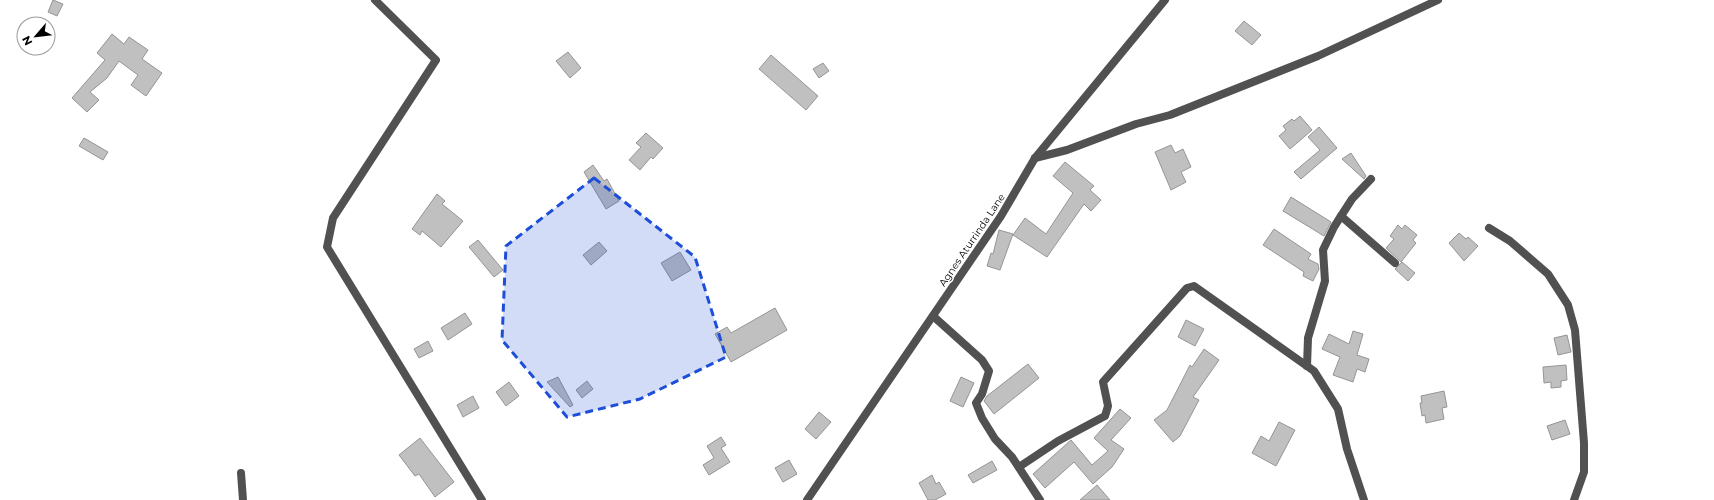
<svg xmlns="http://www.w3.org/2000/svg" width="1714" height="500" font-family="Montserrat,sans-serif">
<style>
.building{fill:#c0c0c0;stroke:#959595}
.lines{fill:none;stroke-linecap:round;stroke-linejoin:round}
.minor{stroke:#515151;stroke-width:8}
.marked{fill:#1d4ed8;fill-opacity:0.2;stroke:#1d4ed8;stroke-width:3;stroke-dasharray:8 5;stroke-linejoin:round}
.labels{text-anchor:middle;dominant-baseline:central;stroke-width:3;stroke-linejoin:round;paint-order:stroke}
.street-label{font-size:10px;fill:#000;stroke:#fff}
</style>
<rect width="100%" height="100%" fill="#fff"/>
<g class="building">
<polygon points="53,0 63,4 57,16 48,12"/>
<polygon points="1244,21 1261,35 1252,45 1235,31"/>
<polygon points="112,34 124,44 129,37 148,50 142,59 162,73 146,96 131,85 138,75 119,61 107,78 90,92 99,100 87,112 72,98 105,60 97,53"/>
<polygon points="568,52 581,68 570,78 556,61"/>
<polygon points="771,55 818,96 806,110 759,69"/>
<polygon points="823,63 829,71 819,78 813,69"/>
<polygon points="1300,116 1312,130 1290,149 1279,136 1286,130 1283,126 1292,119 1294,121"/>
<polygon points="1319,127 1337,148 1301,179 1294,172 1320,150 1308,137"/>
<polygon points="646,133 663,148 653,159 651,157 640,170 629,160 641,147 636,143"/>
<polygon points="84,138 108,152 103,160 79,146"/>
<polygon points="1171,145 1175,153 1183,149 1191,167 1181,172 1186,182 1171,190 1155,152"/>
<polygon points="1351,153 1366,176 1364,179 1342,159"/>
<polygon points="1065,162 1094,186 1090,190 1101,200 1091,211 1084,204 1047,257 1013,235 1025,218 1046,234 1073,193 1053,176"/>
<polygon points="593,165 604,181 607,179 619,201 606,209 584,172"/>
<polygon points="437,194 445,201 442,204 463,221 441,247 422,231 420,235 412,229"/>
<polygon points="1291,197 1331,222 1324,236 1283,211"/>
<polygon points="1398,225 1402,229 1405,225 1417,235 1413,240 1416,243 1401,262 1386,248 1394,239 1390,236"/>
<polygon points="1274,229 1311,254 1308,259 1318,264 1319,269 1313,281 1303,276 1304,272 1263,245"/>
<polygon points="999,230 1013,234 1000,270 987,266 991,253 993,254"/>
<polygon points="1459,233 1466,239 1468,237 1478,246 1464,261 1449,243"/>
<polygon points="478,240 503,270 494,277 469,247"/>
<polygon points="599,242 607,251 591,265 583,255"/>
<polygon points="680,252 691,270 672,281 661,263"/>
<polygon points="1402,262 1415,273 1408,281 1395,269"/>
<polygon points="775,308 787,330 731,362 715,334 727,327 731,333"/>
<polygon points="465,313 472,324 448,340 441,328"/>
<polygon points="1186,320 1204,329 1195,346 1178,337"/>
<polygon points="1353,331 1363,334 1357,355 1369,359 1365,372 1357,369 1353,382 1333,375 1340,357 1322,349 1329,334 1349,344"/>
<polygon points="1567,335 1571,352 1558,355 1554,338"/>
<polygon points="428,341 433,351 419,358 414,349"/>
<polygon points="1204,349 1219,360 1193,397 1199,400 1180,436 1173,442 1154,420 1167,410 1190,365 1192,367"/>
<polygon points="1028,364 1039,378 994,414 984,401 987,396"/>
<polygon points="1566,365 1567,380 1561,381 1561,387 1551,388 1551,382 1544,383 1543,367"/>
<polygon points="558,377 573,405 570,407 547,382"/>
<polygon points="961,377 974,383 963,407 950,401"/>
<polygon points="587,381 593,389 582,398 576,390"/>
<polygon points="509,382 519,396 506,406 496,392"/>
<polygon points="1444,391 1447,407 1442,408 1444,419 1426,423 1425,415 1422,416 1420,403 1422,403 1421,396"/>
<polygon points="473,396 479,408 463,417 457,405"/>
<polygon points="1120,409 1131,418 1111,440 1124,449 1112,467 1093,484 1074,462 1045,488 1033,474 1071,440 1092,465 1108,451 1094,438"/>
<polygon points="819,412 831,422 816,439 805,429"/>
<polygon points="1565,420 1570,434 1552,440 1547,426"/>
<polygon points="1279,422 1295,430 1276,466 1252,453 1261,436 1269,441"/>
<polygon points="721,437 726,445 721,448 730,462 709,475 703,465 714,458 707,446"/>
<polygon points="420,438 454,482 435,497 419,474 415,476 399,455"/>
<polygon points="789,460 797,474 783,482 775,468"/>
<polygon points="992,461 997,470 973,483 968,475"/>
<polygon points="932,475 936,484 939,482 946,494 935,500 928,500 919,483"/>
<polygon points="1097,485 1110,500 1080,500"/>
</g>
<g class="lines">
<g class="minor">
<polyline points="375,0 436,60 333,218 327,247 482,500"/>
<polyline points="1035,158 1067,150 1136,124 1170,115 1318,56 1438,0"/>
<polyline points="1341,216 1395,263"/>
<polyline points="1489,228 1510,241 1548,274 1568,305 1575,330 1584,443 1584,472 1574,500"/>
<polyline points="933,316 982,360 989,371 982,394 976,403 982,418 995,439 1012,457 1040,500"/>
<polyline points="1307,366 1308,338 1325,281 1323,250 1334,227 1341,216 1352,199 1371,179"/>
<polyline points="1019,467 1058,441 1105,416 1108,406 1103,382 1187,288 1194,286 1314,371 1338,409 1347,449 1364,500"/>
<polyline points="241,473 243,500"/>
<polyline points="807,500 1001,216 1035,158 1165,0"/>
</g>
</g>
<path class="marked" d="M594 178 695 257 726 357 640 399 567 417 502 340 506 246Z"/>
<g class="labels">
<g class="street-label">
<text transform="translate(972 240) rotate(-56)">Agnes Aturrinda Lane</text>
</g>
</g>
<g transform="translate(36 36) rotate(242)"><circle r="19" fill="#ffffff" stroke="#999999"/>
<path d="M0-3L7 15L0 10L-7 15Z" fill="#000000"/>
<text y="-6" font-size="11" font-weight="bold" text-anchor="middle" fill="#000000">N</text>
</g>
</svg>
